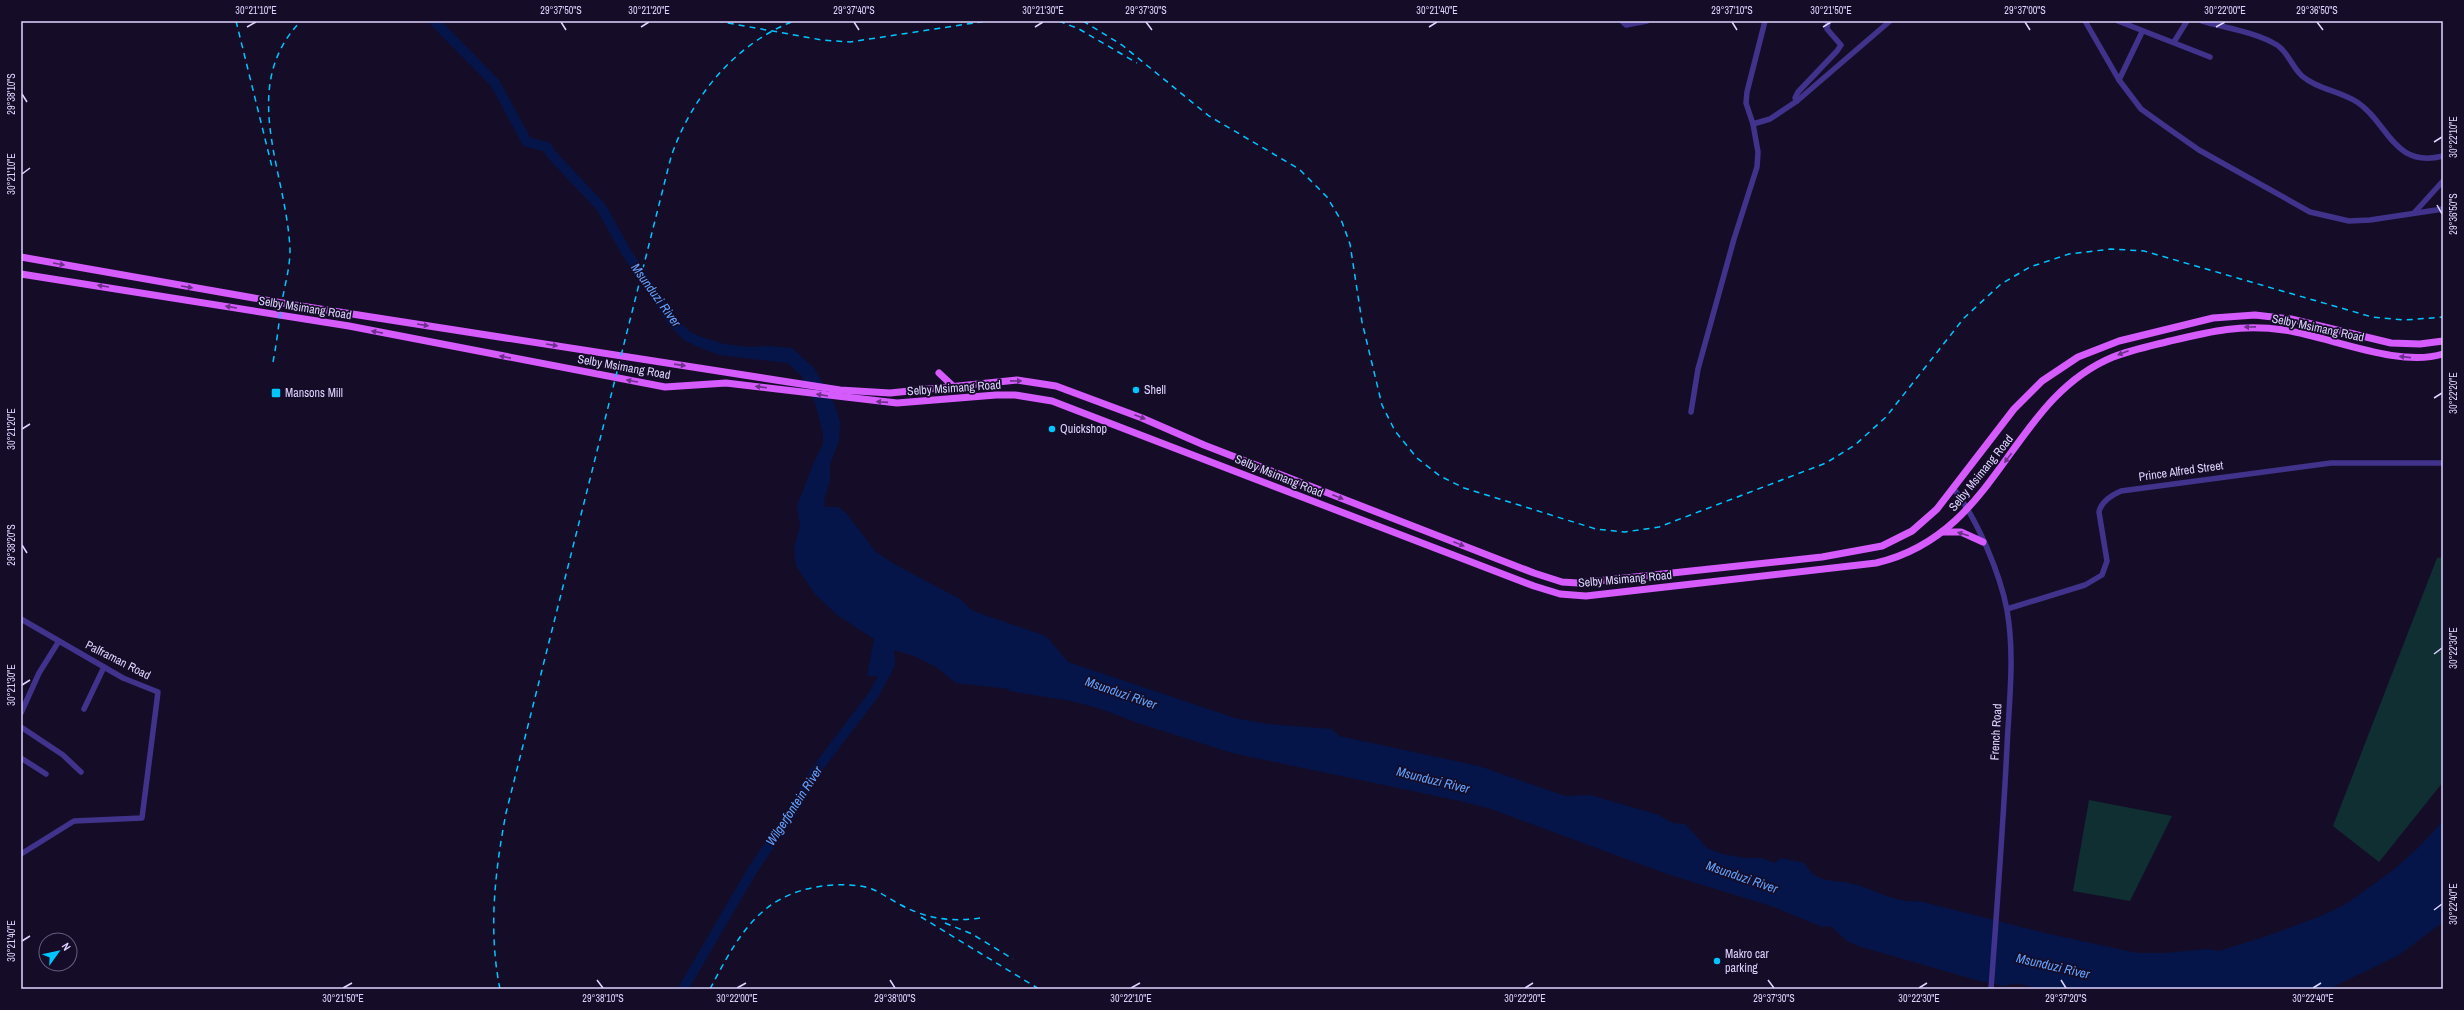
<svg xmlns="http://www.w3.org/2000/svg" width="2464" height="1010" font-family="'Archivo Narrow',sans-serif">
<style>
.green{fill:#0f2f33}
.water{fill:#051549}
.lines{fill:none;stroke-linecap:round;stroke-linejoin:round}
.river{stroke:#051549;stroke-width:10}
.minor{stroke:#41338c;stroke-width:5.5}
.major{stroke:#d65bff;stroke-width:7}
.rail{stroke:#00c6ff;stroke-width:1.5;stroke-dasharray:6 5;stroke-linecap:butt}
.oneway{fill:#6c3089}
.ticks{fill:none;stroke:#ded4ff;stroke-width:1.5}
.poi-dot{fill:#00c6ff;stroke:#150d28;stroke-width:1.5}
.labels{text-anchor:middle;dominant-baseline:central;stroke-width:3.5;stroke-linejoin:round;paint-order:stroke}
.street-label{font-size:12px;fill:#ded4ff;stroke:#150d28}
.poi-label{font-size:12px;fill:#ded4ff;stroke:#150d28;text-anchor:start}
.water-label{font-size:13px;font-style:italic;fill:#62a3ff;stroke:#150d28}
.neatline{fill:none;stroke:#ded4ff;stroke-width:1.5}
.ticks-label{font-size:10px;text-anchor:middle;fill:#ded4ff}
</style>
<rect width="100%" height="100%" fill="#150d28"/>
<g class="green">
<polygon points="2443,557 2443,782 2379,862 2333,826 2437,558"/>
<polygon points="2089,800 2172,816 2130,901 2073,891"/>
</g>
<path class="water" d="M698 336 724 344 748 347 768 346 792 348 814 368 834 403 840 421 839 441 830 465V481L824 500 825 507H838L846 513 876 552 894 564 960 599 973 611 1046 636 1068 662 1235 718 1267 724 1332 729 1339 736 1479 766 1565 796 1590 795 1659 815 1672 823 1685 824 1707 848 1722 854 1745 858H1761L1775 863 1781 858 1804 863C1808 869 1813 875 1820 878 1831 882 1842 881 1853 884 1878 890 1892 903 1919 901L2045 933 2137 953H2165L2207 949 2219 951 2267 936 2321 916 2346 904 2392 871 2417 849 2443 821V922L2399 955 2329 989H2040L2016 983 2004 986 1976 980 1858 946 1847 941 1830 926 1822 927 1774 907 1667 874 1488 808 1460 801 1232 753 1138 723 1098 708 1071 701 1009 691V689L956 683 936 667 914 656 894 650 895 663 890 677 867 676 874 639 837 615 815 594 796 566 794 548 800 526 797 506 814 462 823 444V433L815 403 800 374 787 363 719 355 693 345Z"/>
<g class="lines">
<g class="river">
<polyline points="434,21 495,83 527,142 547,147 551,154 601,207 625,250 672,321 687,336 707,345"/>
<polyline points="683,989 753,869 791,814 814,773 874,694 890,664"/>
</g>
<g class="minor">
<polyline points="1622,21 1626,25 1647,21"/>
<polyline points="1765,21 1747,92 1746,103 1753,124 1770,119 1797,101 1795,98 1798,92 1837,51 1841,45 1827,29 1828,21"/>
<polyline points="2085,21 2119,80 2142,32"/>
<polyline points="2118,21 2210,57"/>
<path d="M2202 21C2226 28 2255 32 2277 45 2288 52 2292 67 2302 76 2317 89 2340 91 2357 102 2388 122 2393 169 2443 156"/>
<polyline points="2174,42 2187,21"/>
<polyline points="2119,80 2141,109 2169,129 2199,150 2310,212 2349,221 2370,220 2443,209"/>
<polyline points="1797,101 1890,21"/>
<polyline points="2414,213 2443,181"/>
<polyline points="1691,412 1698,369 1734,239 1757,167 1758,152 1753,124"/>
<path d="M1954 489C1977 519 2000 573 2007 610 2015 655 2009 702 2007 747 2003 828 1997 908 1991 989"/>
<path d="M2007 609 2085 585 2102 575 2107 561 2099 512C2101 501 2112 495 2121 491L2331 463H2443"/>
<polyline points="21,619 123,678 158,692 142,818 74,821 21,854"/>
<polyline points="84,709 104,667"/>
<polyline points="21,713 39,673 59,641"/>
<polyline points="21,727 63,755 81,772"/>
<polyline points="21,758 46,774"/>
</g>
<g class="major">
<polyline points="21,257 288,304 840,390 890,393 1017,380 1056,386 1142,418 1204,445 1534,573 1562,582 1578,583 1822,557 1882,546 1912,531 1937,509 2014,409 2042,381 2078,357 2119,341 2213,318 2255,315 2291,319 2391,343 2420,344 2443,341"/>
<path d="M21 274 349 326 665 387 726 383 897 403 996 395H1015L1052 401 1534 586 1560 594 1586 596 1876 563C2000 534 2009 400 2113 357 2131 350 2150 346 2170 341 2212 331 2241 324 2284 330 2331 337 2398 368 2443 354"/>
<polyline points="939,373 955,388"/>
<polyline points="1942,532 1961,532 1983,542"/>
</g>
<g class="rail">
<polyline points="236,21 272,167"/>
<polyline points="717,21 822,40 850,42 987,21"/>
<polyline points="1059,21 1079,29 1137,63"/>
<polyline points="1083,21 1122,45 1209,116 1299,169 1327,197 1342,222 1350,244 1362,322 1382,405 1395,431 1417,458 1440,476 1464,488 1596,529 1625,532 1659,527 1826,463 1855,445 1886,417 1964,318 2001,284 2030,267 2069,254 2111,249 2144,251 2372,317 2405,320 2443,317"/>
<path d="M273 362C277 342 279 321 282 301 285 285 290 267 290 250 287 172 237 87 301 21"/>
<polyline points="921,917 1039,989"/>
<polyline points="945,923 972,934 1013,959"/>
<path d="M500 989C488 930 495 871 506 813L671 157C691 98 734 44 794 21"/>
<path d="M710 989C737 938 759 894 823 886 838 884 858 884 872 889 882 893 891 900 901 905 927 919 952 922 980 918"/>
</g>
</g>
<defs><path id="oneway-solid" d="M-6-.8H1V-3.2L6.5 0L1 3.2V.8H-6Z"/></defs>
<g class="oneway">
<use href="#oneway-solid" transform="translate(59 264) rotate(10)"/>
<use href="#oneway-solid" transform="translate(103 286) rotate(-171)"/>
<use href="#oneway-solid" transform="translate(187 287) rotate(9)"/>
<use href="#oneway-solid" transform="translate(231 307) rotate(-171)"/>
<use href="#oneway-solid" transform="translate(423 325) rotate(9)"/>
<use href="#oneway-solid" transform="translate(2250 327) rotate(179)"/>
<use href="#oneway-solid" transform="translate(377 332) rotate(-169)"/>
<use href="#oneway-solid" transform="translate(552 345) rotate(9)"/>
<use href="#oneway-solid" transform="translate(2123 353) rotate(159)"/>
<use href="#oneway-solid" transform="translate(505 357) rotate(-169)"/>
<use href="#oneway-solid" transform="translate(2405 357) rotate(-174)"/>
<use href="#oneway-solid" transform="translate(680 365) rotate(8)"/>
<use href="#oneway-solid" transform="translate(632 381) rotate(-170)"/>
<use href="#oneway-solid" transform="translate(1016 381) rotate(1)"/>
<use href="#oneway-solid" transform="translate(761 387) rotate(-173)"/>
<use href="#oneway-solid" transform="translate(822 395) rotate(-171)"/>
<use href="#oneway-solid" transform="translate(882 402) rotate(-176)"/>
<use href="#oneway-solid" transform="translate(1140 417) rotate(21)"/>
<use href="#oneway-solid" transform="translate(2008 458) rotate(127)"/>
<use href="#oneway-solid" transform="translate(1338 497) rotate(22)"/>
<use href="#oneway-solid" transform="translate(1963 534) rotate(-163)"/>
<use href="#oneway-solid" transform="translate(1459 544) rotate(22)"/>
</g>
<path class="ticks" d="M561 22 566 30M854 22 859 30M1146 22 1152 30M1732 22 1737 30M2025 22 2030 30M2317 22 2323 30M247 27 256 22M641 27 649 22M1035 27 1043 22M1429 27 1437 22M1823 27 1831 22M2216 27 2225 22M22 94 27 102M2434 142 2442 137M22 174 30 168M2437 205 2442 214M2434 398 2442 393M22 429 30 424M22 545 27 553M2434 654 2442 648M22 685 30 680M2434 910 2442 904M22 941 30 936M597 980 603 988M890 980 895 988M1768 980 1774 988M2061 980 2066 988M343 988 352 983M737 988 746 983M1131 988 1140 983M1525 988 1533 983M1919 988 1927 983M2313 988 2321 983"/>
<g class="poi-dot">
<circle cx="1136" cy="390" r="4"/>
<rect x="271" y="388" width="10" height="10" rx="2"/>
<circle cx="1052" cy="429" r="4"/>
<circle cx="1717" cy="961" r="4"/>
</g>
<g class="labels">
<g class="street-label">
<text transform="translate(305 308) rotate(9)">Selby Msimang Road</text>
<text transform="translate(2318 328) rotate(12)">Selby Msimang Road</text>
<text transform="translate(624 367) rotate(10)">Selby Msimang Road</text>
<text transform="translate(954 388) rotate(-4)">Selby Msimang Road</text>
<text transform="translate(2181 471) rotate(-8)">Prince Alfred Street</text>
<text transform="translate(1981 473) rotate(-51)">Selby Msimang Road</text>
<text transform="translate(1279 476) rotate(22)">Selby Msimang Road</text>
<text transform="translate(1625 579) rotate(-5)">Selby Msimang Road</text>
<text transform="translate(118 660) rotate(27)">Palframan Road</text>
<text transform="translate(1996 732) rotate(-87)">French Road</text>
</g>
<g class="poi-label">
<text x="1144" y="390">Shell</text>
<text x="285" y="393">Mansons Mill</text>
<text x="1060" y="429">Quickshop</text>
<text x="1725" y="954">Makro car<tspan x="1725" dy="14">parking</tspan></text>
</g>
<g class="water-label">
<text transform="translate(656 295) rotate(54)">Msunduzi River</text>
<text transform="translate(1121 693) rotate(19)">Msunduzi River</text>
<text transform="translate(1433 780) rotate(14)">Msunduzi River</text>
<text transform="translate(794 806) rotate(-57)">Wilgerfontein River</text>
<text transform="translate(1742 877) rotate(19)">Msunduzi River</text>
<text transform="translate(2053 966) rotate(13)">Msunduzi River</text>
</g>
</g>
<rect width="2464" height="1010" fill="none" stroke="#150d28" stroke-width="44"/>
<g transform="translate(58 952) rotate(57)"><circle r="19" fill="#150d28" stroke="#655d7e"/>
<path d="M0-3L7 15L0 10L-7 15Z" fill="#00c6ff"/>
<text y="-6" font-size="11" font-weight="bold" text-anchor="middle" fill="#ded4ff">N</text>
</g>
<rect x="22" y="22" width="2420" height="966" class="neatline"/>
<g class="ticks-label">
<text x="256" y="14">30°21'10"E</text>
<text x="561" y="14">29°37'50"S</text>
<text x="649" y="14">30°21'20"E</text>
<text x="854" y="14">29°37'40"S</text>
<text x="1043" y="14">30°21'30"E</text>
<text x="1146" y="14">29°37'30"S</text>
<text x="1437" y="14">30°21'40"E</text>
<text x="1732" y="14">29°37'10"S</text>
<text x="1831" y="14">30°21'50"E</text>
<text x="2025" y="14">29°37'00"S</text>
<text x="2225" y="14">30°22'00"E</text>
<text x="2317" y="14">29°36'50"S</text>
<text transform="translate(11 94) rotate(-90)" y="4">29°38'10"S</text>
<text transform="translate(2453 137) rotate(-90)" y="4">30°22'10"E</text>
<text transform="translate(11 174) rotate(-90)" y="4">30°21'10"E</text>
<text transform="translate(2453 214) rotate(-90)" y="4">29°36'50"S</text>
<text transform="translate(2453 393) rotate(-90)" y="4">30°22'20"E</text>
<text transform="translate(11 429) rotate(-90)" y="4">30°21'20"E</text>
<text transform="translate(11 545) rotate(-90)" y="4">29°38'20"S</text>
<text transform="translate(2453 648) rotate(-90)" y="4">30°22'30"E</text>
<text transform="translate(11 685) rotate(-90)" y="4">30°21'30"E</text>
<text transform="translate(2453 904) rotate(-90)" y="4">30°22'40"E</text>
<text transform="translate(11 941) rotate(-90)" y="4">30°21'40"E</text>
<text x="343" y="1002">30°21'50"E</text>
<text x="603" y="1002">29°38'10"S</text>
<text x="737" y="1002">30°22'00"E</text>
<text x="895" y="1002">29°38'00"S</text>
<text x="1131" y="1002">30°22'10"E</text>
<text x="1525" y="1002">30°22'20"E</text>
<text x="1774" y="1002">29°37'30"S</text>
<text x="1919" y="1002">30°22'30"E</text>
<text x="2066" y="1002">29°37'20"S</text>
<text x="2313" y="1002">30°22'40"E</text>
</g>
</svg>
